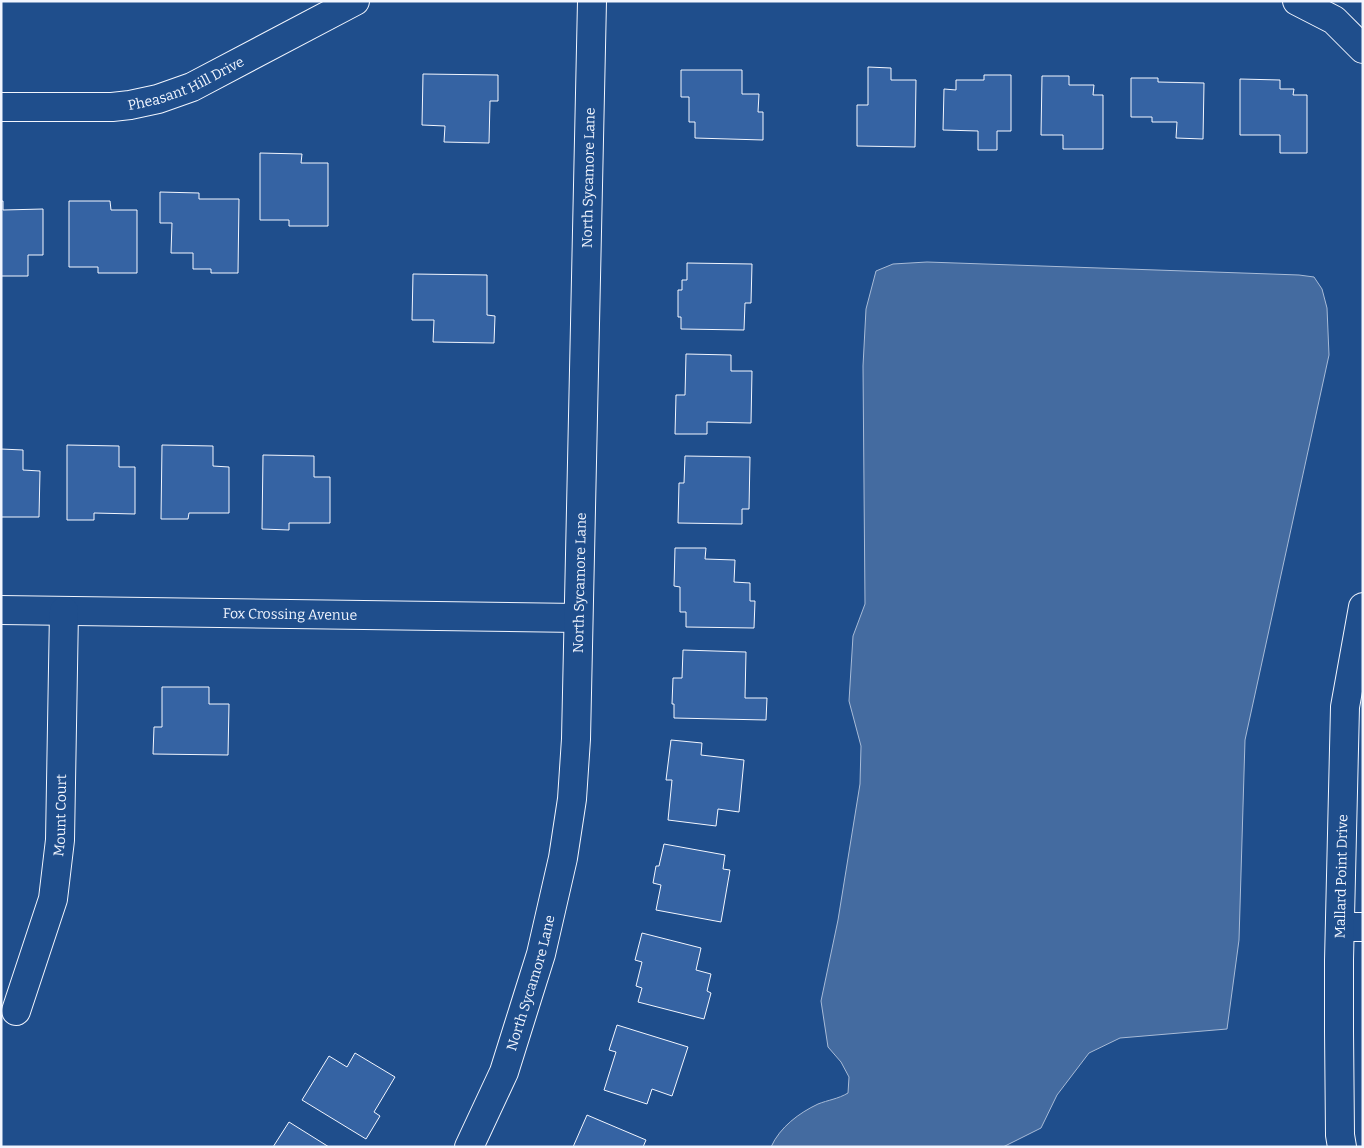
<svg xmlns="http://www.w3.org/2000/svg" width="1364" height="1148" font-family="Bitter,serif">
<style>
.water{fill:#446ba0;stroke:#a8bbd7}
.building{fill:#3563a3;stroke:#f2f6ff}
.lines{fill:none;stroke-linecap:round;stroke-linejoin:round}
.minor-casing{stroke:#f2f6ff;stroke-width:30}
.minor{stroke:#1f4e8c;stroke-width:28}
.labels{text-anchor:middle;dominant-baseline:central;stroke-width:4;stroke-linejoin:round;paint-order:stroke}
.street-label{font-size:14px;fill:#f2f6ff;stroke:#1f4e8c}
</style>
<rect width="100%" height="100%" fill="#1f4e8c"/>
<path class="water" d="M927 262 1299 275 1314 277 1322 289 1327 308 1329 355 1245 740 1239 940 1227 1029 1120 1038 1089 1053 1057 1095 1041 1128 1003 1147H771C780 1127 799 1113 818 1104 828 1100 838 1099 848 1093L849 1077 841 1062 828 1047 821 1001 838 920 860 784 861 746 849 701 853 636 865 604 863 366 866 309 876 271 893 264Z"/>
<g class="building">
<polygon points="868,67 891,68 891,80 916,80 915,147 857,146 857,105 868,105"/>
<polygon points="681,70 742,70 742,94 759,94 758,112 763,112 763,140 695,138 695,122 689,122 689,97 681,97"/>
<polygon points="423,74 498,75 498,101 490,101 489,143 444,142 445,126 422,125"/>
<polygon points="984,75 1011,75 1011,131 997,131 997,150 978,150 978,131 943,130 944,89 956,90 956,80 984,80"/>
<polygon points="1042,76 1069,76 1069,85 1094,85 1093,95 1103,95 1103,149 1063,149 1063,135 1041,135"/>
<polygon points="1131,78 1158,78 1158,82 1204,83 1203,139 1176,138 1177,122 1152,122 1152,117 1131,117"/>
<polygon points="1240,79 1280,80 1280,89 1294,89 1293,95 1307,95 1307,153 1280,153 1280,135 1240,135"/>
<polygon points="260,153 302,154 301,163 328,163 328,226 289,226 289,220 260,220"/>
<polygon points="160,192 199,193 199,199 239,199 238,273 211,273 211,269 193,269 193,253 171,253 172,223 160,223"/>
<polygon points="1,201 3,201 3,210 43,209 43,255 28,255 28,276 1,276"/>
<polygon points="69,201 110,201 111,210 137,210 137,273 98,273 98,267 69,267"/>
<polygon points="687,263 752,264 751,303 745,303 744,330 681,329 681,317 678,317 678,290 682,290 682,280 687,280"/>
<polygon points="413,274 487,275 487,315 495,316 494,343 433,342 434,320 412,320"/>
<polygon points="686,354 731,355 731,371 752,371 751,423 707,422 707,434 675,434 676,395 685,395"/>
<polygon points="67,445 119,446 119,467 135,467 135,514 94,513 94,520 67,520"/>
<polygon points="162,445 213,446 213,466 229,467 229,513 189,513 188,519 161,519"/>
<polygon points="1,449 23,450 23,470 40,471 39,517 1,517"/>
<polygon points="263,455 314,456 314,477 330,477 330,523 289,523 289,530 262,529"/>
<polygon points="685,456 750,457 749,509 742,509 742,524 678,523 679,483 684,483"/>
<polygon points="675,548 706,548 705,559 735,560 734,582 750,583 750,601 755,601 754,628 686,627 686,612 680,612 680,587 674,586"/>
<polygon points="683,650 746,652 745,698 767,698 766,720 674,718 674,704 672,704 673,678 682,678"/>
<polygon points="162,687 209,687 209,704 229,704 228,755 153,754 154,727 162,727"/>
<polygon points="671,740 702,743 701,755 744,760 739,812 718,809 716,826 668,820 672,780 666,780"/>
<polygon points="664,844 725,855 723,869 730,870 721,922 656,910 661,885 653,883 656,866 659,866"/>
<polygon points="642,933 701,948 696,970 711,974 707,991 711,993 704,1019 638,1002 642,988 636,986 642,962 635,960"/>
<polygon points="617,1025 688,1047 672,1096 652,1089 647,1104 604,1090 616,1052 609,1050"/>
<polygon points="355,1053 395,1077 374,1112 380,1116 366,1139 302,1100 329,1056 347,1067"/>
<polygon points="587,1115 646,1140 643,1147 573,1147"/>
<polygon points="289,1122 329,1147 273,1147"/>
</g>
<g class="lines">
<defs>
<g id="minor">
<polyline points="1297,1 1334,20 1363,49"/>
<path id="s1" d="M1 107H112L130 105 158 99 192 87 355 1"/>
<path id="s2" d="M1 610 578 618"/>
<polyline points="1340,927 1363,927"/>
<path id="s3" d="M16 1011 53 899 60 840 64 611"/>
<path id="s4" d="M469 1147 504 1072 541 954 563 858 572 799 576 739 592 1"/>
<path id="s5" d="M1342 1147 1340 1135 1339 1031V960L1345 707 1363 607"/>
</g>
</defs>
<use href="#minor" class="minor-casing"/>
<use href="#minor" class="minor"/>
</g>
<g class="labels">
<g class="street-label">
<text stroke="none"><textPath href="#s1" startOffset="189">Pheasant Hill Drive</textPath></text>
<text stroke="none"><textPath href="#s4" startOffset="986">North Sycamore Lane</textPath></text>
<text stroke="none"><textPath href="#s4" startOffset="581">North Sycamore Lane</textPath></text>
<text stroke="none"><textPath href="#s2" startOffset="289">Fox Crossing Avenue</textPath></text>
<text stroke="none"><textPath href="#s3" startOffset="202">Mount Court</textPath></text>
<text stroke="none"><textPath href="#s5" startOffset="271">Mallard Point Drive</textPath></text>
<text stroke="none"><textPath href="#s4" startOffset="176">North Sycamore Lane</textPath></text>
</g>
</g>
<rect width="1364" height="1148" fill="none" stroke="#f2f6ff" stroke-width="5"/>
</svg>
